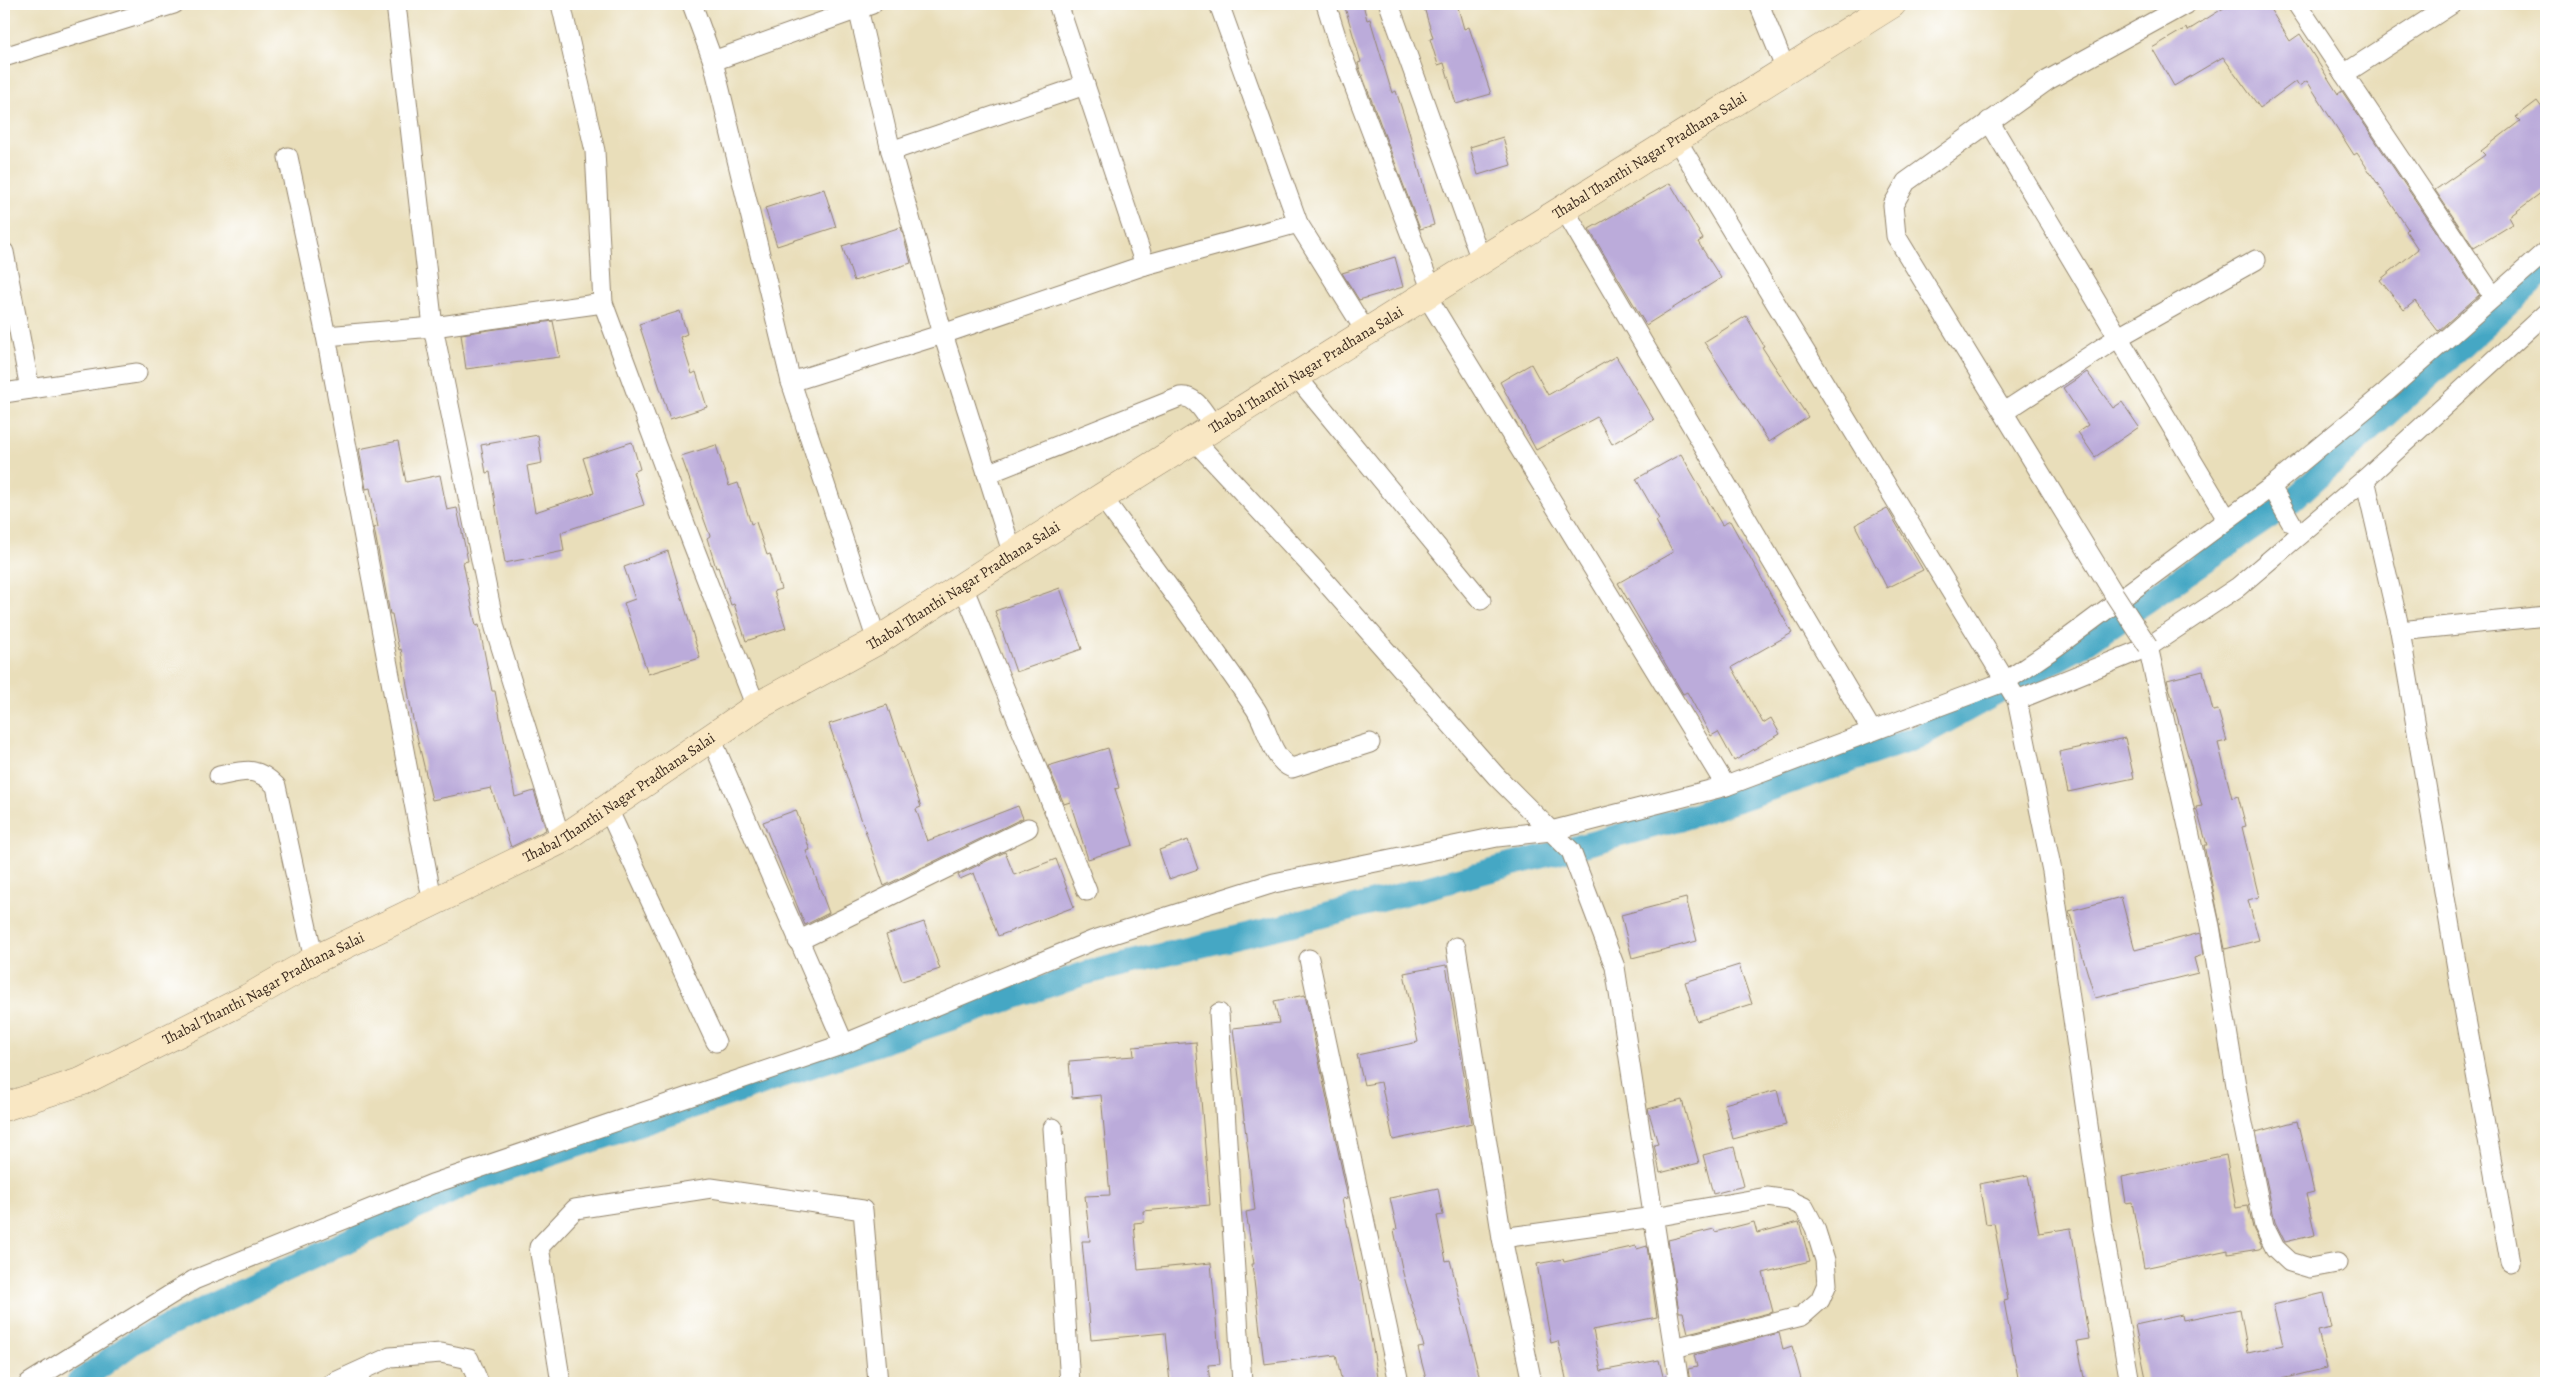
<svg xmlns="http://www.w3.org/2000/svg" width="2550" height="1387" font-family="Alegreya,serif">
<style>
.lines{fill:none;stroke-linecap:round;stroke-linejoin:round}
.canal{stroke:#45a7c4;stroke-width:24}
.building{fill:#bbabda}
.service-casing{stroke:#92846c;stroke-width:12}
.minor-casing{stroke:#92846c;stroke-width:21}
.secondary-casing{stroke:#92846c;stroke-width:29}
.service{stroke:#fff;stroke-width:10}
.minor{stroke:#fff;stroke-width:19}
.secondary{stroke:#f9e7c3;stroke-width:28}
.minor-bridge-casing{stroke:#92846c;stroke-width:21;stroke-linecap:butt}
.minor-bridge{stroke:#fff;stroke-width:19}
.labels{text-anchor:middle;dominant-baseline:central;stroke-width:4;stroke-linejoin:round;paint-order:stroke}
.street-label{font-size:15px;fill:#3b2a1e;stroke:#fff}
</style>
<rect width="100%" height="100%" fill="#fff"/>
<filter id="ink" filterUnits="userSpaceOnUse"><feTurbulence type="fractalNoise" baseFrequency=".02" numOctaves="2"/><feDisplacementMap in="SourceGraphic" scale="10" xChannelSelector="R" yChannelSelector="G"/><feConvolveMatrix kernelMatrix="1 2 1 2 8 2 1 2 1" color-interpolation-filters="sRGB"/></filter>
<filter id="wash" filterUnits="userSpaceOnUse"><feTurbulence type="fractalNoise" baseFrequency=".0096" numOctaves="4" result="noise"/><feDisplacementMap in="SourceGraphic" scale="20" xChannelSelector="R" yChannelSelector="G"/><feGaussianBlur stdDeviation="1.12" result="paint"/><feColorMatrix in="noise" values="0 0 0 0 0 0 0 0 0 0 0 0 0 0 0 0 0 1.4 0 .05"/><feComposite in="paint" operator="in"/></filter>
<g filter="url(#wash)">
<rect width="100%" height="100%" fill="#e9deba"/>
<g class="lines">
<polyline class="canal" points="78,1383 134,1342 476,1180 1086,973 1293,924 1698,814 1916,738 2080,647 2288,504 2546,270"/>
</g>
<g id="blocks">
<g class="building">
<polygon points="1344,4 1363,4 1367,20 1370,19 1392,93 1396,91 1408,128 1434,225 1420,229 1359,67 1358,63 1361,62"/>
<polygon points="1423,4 1457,4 1464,29 1469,27 1491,94 1456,104 1444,63 1438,65 1430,39 1433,38"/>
<polygon points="2230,4 2267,4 2290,41 2300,34 2338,94 2342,91 2479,295 2438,331 2415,301 2404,310 2380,280 2418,249 2406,231 2408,229 2357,153 2354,155 2307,81 2299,86 2296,81 2260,108 2223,57 2174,86 2152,48 2186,28 2187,31"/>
<polygon points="2537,101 2546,113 2546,189 2509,217 2513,224 2474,248 2435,190 2485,155 2481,151 2520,121 2516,117"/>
<polygon points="1503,137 1511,165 1478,175 1470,147"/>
<polygon points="1670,183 1703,239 1698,242 1721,278 1646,325 1589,229"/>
<polygon points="824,189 836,227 777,246 765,208"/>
<polygon points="901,227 911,263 854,281 842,246"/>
<polygon points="1395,257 1403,287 1359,300 1342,273"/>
<polygon points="680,311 687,334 680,337 692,374 696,372 707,407 670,419 639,324"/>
<polygon points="1746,316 1764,346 1762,347 1808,417 1769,442 1704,342"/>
<polygon points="553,321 560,357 466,369 461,334"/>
<polygon points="1616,356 1654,420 1612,444 1597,417 1536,450 1500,382 1531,364 1548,395"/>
<polygon points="2087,372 2113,408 2122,402 2139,427 2095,457 2078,432 2088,425 2063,388"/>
<polygon points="538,435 542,463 527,466 535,512 594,493 583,458 632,442 640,469 633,472 644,505 561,532 564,551 505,563 490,472 486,473 481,445"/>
<polygon points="398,441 406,482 440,475 447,510 457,508 468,561 463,562 476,626 479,625 492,691 495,691 515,797 534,791 546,830 511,847 491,788 432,800 412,715 401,649 399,650 392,614 390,614 374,528 378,527 370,488 366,489 359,449"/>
<polygon points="716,445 729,486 738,483 751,524 756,522 767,555 770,554 781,589 774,591 786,628 746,641 734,604 731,605 718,567 716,568 707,538 710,536 681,456"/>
<polygon points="1681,454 1722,525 1730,521 1792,633 1732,667 1763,723 1771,718 1780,734 1734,761 1718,732 1711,736 1687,692 1683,694 1618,583 1673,552 1656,521 1659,519 1636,479"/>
<polygon points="1887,508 1923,570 1887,588 1855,525"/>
<polygon points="668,551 700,658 648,674 624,603 635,599 624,567"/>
<polygon points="1060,588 1082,649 1016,672 995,611"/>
<polygon points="2203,671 2213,711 2218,710 2227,741 2218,743 2232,798 2238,796 2246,826 2242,827 2259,897 2248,900 2259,940 2225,949 2204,845 2207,845 2196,807 2202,806 2167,680"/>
<polygon points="887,705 921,807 916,809 927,841 1018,806 1023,818 884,886 829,724"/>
<polygon points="2125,738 2134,778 2068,792 2059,752"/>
<polygon points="1108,748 1119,788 1115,789 1133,845 1088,859 1070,802 1064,804 1048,766"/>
<polygon points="796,810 810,850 806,851 829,913 805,925 763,822"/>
<polygon points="1188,840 1198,869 1169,879 1159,850"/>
<polygon points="1005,852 1014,875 1056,859 1074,907 998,936 974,873 960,879 958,875"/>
<polygon points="2121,897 2135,950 2200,933 2203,955 2194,958 2198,973 2095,998 2069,911"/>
<polygon points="1686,898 1697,941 1632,958 1621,915"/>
<polygon points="924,922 940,969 902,981 886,935"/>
<polygon points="1446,965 1472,1123 1393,1140 1381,1082 1364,1085 1357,1055 1418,1042 1404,973"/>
<polygon points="1739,965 1752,1004 1697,1021 1685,982"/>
<polygon points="1305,995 1348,1198 1342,1199 1359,1281 1361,1280 1379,1383 1342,1383 1336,1355 1264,1364 1252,1264 1254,1264 1246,1212 1255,1210 1233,1028 1279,1023 1274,1001"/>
<polygon points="1196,1042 1210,1205 1143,1211 1144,1222 1134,1223 1138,1270 1211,1263 1220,1364 1208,1365 1210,1383 1170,1383 1165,1333 1091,1340 1082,1241 1090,1241 1085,1196 1110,1195 1101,1095 1072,1098 1069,1061 1134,1056 1133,1047"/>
<polygon points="1777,1090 1786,1125 1733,1139 1724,1104"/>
<polygon points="1682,1100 1699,1163 1660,1173 1654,1145 1658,1144 1648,1109"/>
<polygon points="2297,1121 2314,1192 2306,1194 2315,1235 2285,1242 2275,1222 2256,1132"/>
<polygon points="1734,1147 1744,1186 1713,1194 1703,1155"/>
<polygon points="2226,1155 2236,1208 2248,1206 2253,1228 2262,1247 2259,1249 2228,1254 2228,1250 2144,1268 2132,1202 2126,1203 2122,1177"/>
<polygon points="2028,1175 2039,1233 2071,1228 2089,1339 2077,1341 2085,1383 2019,1383 2004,1301 2008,1300 1994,1223 1986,1224 1979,1184"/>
<polygon points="1438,1188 1443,1215 1437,1216 1446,1261 1450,1260 1481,1383 1427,1383 1418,1348 1424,1347 1403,1273 1394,1230 1397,1229 1390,1198"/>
<polygon points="1754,1222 1757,1233 1799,1222 1810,1261 1763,1273 1773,1312 1688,1333 1683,1312 1679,1312 1668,1240 1714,1229 1715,1232"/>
<polygon points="1636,1246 1637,1249 1647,1246 1657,1317 1593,1330 1601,1371 1659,1360 1663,1376 1666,1375 1668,1383 1567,1383 1558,1341 1551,1343 1537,1264 1563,1259 1564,1262"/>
<polygon points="2324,1293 2332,1328 2318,1331 2327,1368 2265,1383 2147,1383 2135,1325 2182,1315 2183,1320 2240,1309 2248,1353 2283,1345 2273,1305"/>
<polygon points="1779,1333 1783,1349 1792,1346 1802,1383 1690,1383 1688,1369 1697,1367 1694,1355"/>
</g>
</g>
</g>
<g filter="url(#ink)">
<use href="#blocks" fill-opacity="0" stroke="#92846c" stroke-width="1"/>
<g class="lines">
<defs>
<polyline id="service" points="363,1370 365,1383"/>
<g id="minor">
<polyline points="396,4 433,327 495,628 561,840"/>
<polyline points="561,4 595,151 603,303 690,537 756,707"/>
<polyline points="692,4 713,61 791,382 877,641"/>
<polyline points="857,4 891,151 943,334 1013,555"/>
<polyline points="1058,4 1145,265"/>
<polyline points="1219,4 1298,223 1366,332"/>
<polyline points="1326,4 1340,49 1432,291"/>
<polyline points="1389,4 1481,260"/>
<polyline points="1759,4 1786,70"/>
<polyline points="2297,4 2493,296"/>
<polyline points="4,57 174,4"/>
<polyline points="713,61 872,4"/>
<polyline points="2344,74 2452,4"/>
<polyline points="1989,121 2227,519"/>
<polyline points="1676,139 2017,700 2052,871 2102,1224 2130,1383"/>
<polyline points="891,151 1085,85"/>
<polyline points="288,157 326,336"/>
<polyline points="1564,209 1872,731"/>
<polyline points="4,252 30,389"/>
<polyline points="1426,295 1726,786"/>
<polyline points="1296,376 1481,600"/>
<polyline points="791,382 943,334 1145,265 1298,223"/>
<polyline points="4,393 137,373"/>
<polyline points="2004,412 2117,338 2256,260"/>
<polyline points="1194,440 1315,570 1496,776 1571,851 1615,967 1679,1383"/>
<path d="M987 474 1180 397C1197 395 1205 415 1214 427"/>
<polyline points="2365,479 2400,631 2460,986 2510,1262"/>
<polyline points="2271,487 2291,522"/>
<path d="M1102 497C1154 567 1206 636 1255 708 1267 725 1271 760 1292 768L1370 743"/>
<polyline points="962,584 1087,891"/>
<polyline points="2114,594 1896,236 1893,205 1906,182 2048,80 2186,4"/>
<polyline points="2400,631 2546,616"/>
<polyline points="2148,646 2210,926 2239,1104 2264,1226 2275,1248 2290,1262 2310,1268 2337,1263"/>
<polyline points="2017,700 2148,647 2238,587 2365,479 2546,313"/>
<polyline points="711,738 844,1044"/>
<path d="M219 776C244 771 256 765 276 786L314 960"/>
<polyline points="608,809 716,1042"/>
<polyline points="433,904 326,336 433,327 603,303"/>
<polyline points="798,941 1028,828"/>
<polyline points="1456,947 1502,1238 1532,1383"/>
<polyline points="1309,959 1399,1383"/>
<polyline points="1219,1013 1242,1383"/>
<polyline points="1053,1128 1070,1383"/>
<polyline points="1502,1238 1654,1217 1767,1197 1789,1200 1804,1207 1815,1228 1825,1260 1827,1284 1820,1300 1802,1316 1674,1348"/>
<polyline points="29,1383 194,1280 432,1184 844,1044 1094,940 1274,883 1497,837 1551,831 1726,786 2006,681 2056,647 2271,487 2386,392 2546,251"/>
<polyline points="333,1383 390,1357 441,1353 469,1359 479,1383"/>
<polyline points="561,1383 539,1247 575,1209 711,1188 863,1210 878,1383"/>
</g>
<g id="secondary">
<path id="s1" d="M4 1107 83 1081 248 998 314 960 561 840 756 707 877 641 1102 497 1892 4"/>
</g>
</defs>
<use href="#service" class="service-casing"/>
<use href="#minor" class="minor-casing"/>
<use href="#secondary" class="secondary-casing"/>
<use href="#service" class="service"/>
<use href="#minor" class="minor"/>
<use href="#secondary" class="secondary"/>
<defs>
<polyline id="minor-bridge" points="2114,594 2148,646"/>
</defs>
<use href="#minor-bridge" class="minor-bridge-casing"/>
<use href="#minor-bridge" class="minor-bridge"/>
</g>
</g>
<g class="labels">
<g class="street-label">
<text stroke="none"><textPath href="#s1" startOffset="1905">Thabal Thanthi Nagar Pradhana Salai</textPath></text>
<text stroke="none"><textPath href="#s1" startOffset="1500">Thabal Thanthi Nagar Pradhana Salai</textPath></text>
<text stroke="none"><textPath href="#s1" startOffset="1095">Thabal Thanthi Nagar Pradhana Salai</textPath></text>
<text stroke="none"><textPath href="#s1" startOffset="690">Thabal Thanthi Nagar Pradhana Salai</textPath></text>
<text stroke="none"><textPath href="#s1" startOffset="286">Thabal Thanthi Nagar Pradhana Salai</textPath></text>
</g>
</g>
<rect width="2550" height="1387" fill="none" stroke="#fff" stroke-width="20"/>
</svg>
